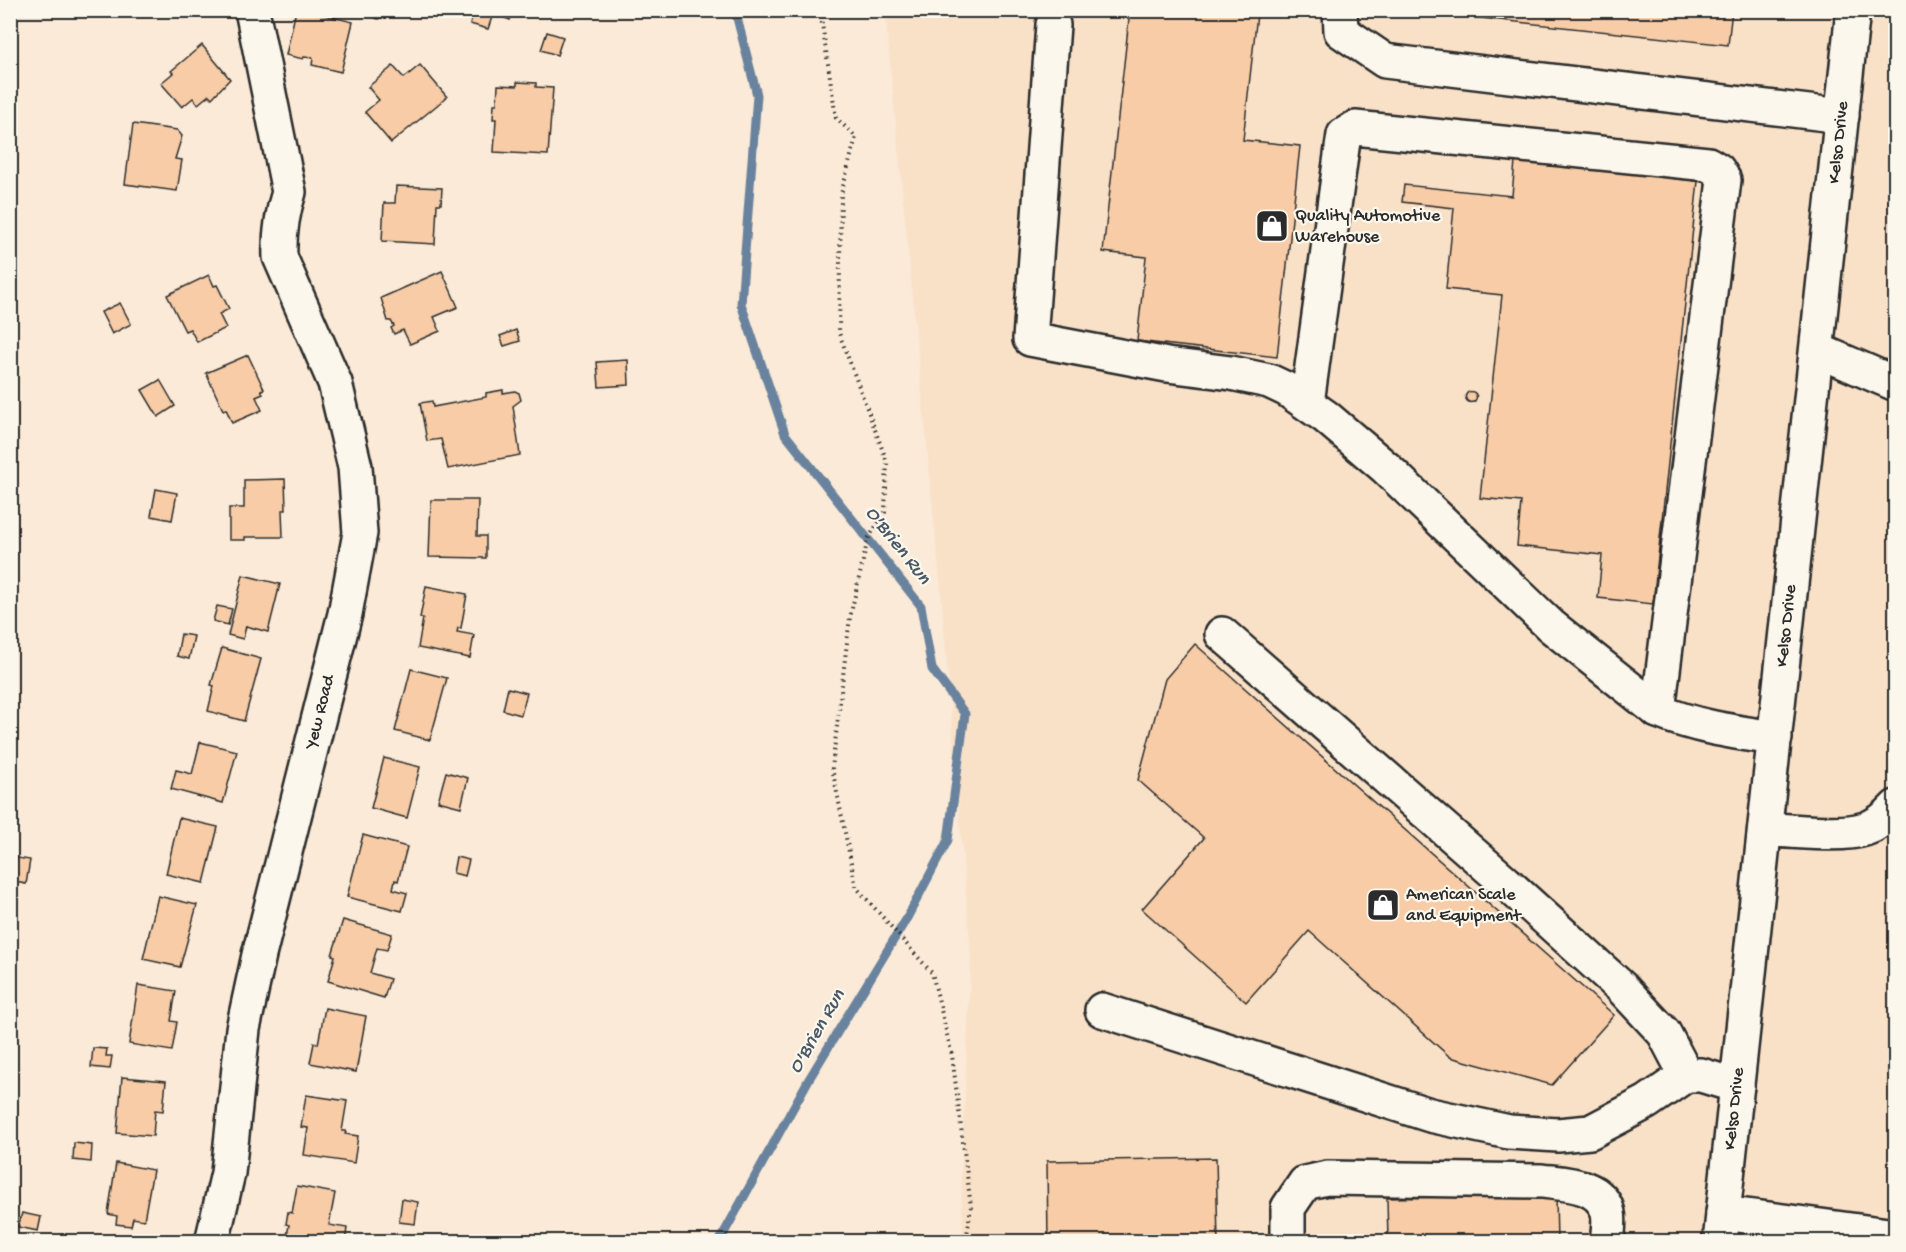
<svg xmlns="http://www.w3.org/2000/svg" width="1906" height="1252" font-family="'Gochi Hand',sans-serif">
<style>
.built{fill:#f9e1c8}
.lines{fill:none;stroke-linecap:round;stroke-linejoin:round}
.stream{stroke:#69839e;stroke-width:9}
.building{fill:#f7cca6;stroke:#2b2b2b;stroke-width:1.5}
.minor-casing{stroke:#2b2b2b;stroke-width:38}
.path{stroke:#2b2b2b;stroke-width:4;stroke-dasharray:1.5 4.5;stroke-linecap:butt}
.minor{stroke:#fbf7ec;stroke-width:33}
.labels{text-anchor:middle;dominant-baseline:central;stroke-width:4.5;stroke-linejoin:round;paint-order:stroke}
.street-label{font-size:18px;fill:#2b2b2b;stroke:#fbf7ec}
.poi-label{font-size:18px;fill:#2b2b2b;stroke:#fbf7ec;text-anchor:start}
.water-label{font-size:20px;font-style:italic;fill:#4a5765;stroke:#fbf7ec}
</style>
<rect width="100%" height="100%" fill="#faead7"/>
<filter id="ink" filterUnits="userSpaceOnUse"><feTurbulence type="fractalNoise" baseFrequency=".0167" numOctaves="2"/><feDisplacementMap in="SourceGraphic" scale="12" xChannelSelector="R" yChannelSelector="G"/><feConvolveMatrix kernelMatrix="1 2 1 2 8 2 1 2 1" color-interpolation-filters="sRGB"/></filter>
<g filter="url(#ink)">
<polygon class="built" points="885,11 1895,11 1895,1241 963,1241 961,1179 971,957 941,592"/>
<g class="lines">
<polyline class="stream" points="719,1242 809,1079 907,918 948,840 965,714 932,669 921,606 785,434 741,304 757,95 735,10"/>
</g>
<g class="building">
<polygon points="296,10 304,10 353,22 341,72 312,65 313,58 304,57 303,59 286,55"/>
<polygon points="369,10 388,10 385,16 378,19 371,16"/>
<polygon points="494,10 514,10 510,20 492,13"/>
<polygon points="1130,10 1224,10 1257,14 1243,140 1300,146 1277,357 1137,341 1146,257 1103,252"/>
<polygon points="1408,10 1732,10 1728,45"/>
<polygon points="474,12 492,17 488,29 470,24"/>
<polygon points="547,32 563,37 557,55 541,50"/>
<polygon points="202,45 230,79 212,98 209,95 198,104 193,98 182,107 161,83 173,73 171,71"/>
<polygon points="420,65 447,97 391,143 365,112 379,100 368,87 393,66 404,78"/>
<polygon points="517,82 536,83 536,87 553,88 548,155 494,152 496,119 493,119 494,104 497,104 498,85 517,86"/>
<polygon points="133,124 177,130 182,136 175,159 182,160 177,191 125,184"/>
<polygon points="1515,161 1698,181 1653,604 1598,598 1602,555 1517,546 1521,502 1480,498 1502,295 1446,289 1454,208 1402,202 1404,185 1512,196"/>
<polygon points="396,186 442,188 441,204 437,204 435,244 382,241 384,203 395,203"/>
<polygon points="442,271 458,307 434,317 440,331 410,344 403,330 394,334 391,328 394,326 391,321 388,321 381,298"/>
<polygon points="209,275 214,286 217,285 229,309 219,314 226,328 197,342 190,329 185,331 167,295"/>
<polygon points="120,303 131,324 112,334 101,312"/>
<polygon points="516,330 520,341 504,346 500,336"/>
<polygon points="248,355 264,389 261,390 263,394 256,397 262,410 232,423 226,409 223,410 206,373"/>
<polygon points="628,360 629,385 599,387 597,362"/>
<polygon points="160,380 175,406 158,417 142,390"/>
<polygon points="503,390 503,393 515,391 519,393 521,400 513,406 520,455 448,469 441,439 427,441 420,403 432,401 433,407 486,397 486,393"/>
<circle cx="1471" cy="397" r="5.5"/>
<polygon points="285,479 286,510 282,510 283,537 245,537 245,540 229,540 229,508 244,508 244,480"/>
<polygon points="156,489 177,493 172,520 151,516"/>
<polygon points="431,500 478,500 477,536 486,536 486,558 429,557"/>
<polygon points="243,575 280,584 268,632 246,626 243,639 228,635"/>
<polygon points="426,586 467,594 461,628 458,628 457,632 474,635 470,658 418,648 423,618 420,618"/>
<polygon points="217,606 232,609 228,625 213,621"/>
<polygon points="181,634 194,636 189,659 177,656"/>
<polygon points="1195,644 1614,1015 1552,1085 1450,1057 1309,931 1246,1002 1142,909 1204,838 1138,780 1165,679"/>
<polygon points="222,648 261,659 244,721 208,711 214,686 211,685"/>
<polygon points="411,669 447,678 430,740 395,731"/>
<polygon points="508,688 527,693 521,715 503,710"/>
<polygon points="200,742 237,751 223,803 171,789 176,770 192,774"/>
<polygon points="384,758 420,767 407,818 371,808"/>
<polygon points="446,772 468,778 461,807 438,801"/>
<polygon points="179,818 218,827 204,883 166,874"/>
<polygon points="363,835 407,847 398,881 395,880 393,889 407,893 402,911 347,897"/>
<polygon points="10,838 14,838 11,857 30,860 26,884 10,881"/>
<polygon points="456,857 469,860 465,876 453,873"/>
<polygon points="158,896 197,905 180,967 143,959"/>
<polygon points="343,920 392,934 387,950 377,948 370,973 390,979 384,998 328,981 335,956 332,955"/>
<polygon points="138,985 176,991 171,1021 177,1022 172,1051 129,1044"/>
<polygon points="325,1008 366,1016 356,1072 310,1063 314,1043 318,1044"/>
<polygon points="93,1048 107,1049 106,1056 112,1056 110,1069 91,1067"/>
<polygon points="122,1077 166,1081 163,1111 155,1110 153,1136 117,1133"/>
<polygon points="306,1095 347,1101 342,1131 346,1131 345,1134 358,1136 354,1163 304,1155 308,1128 301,1127"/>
<polygon points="74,1143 92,1145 91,1162 73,1160"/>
<polygon points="1216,1158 1218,1242 1048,1242 1047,1161"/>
<polygon points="116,1163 153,1170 144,1220 133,1218 131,1226 116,1224 117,1216 108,1214"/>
<polygon points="297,1186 335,1193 329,1225 347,1228 345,1242 286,1242 289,1225 286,1224 288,1212 292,1213"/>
<polygon points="1556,1195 1557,1242 1388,1242 1387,1198"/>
<polygon points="402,1199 418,1202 415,1224 399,1222"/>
<polygon points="22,1213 41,1217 38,1231 18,1227"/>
</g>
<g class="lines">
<defs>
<g id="minor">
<polyline points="1340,10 1341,31 1385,61 1842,116"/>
<path d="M1053 25 1030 339 1167 365 1231 373 1269 381 1286 389 1326 417 1386 468 1551 626 1658 711C1696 727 1734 732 1775 738"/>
<polyline points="1817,350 1896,384"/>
<polyline points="1307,403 1342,148 1344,135 1355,128 1708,164 1718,170 1724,180 1658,711"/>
<polyline points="1222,634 1503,880 1621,987 1664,1033 1686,1075"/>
<path d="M1765 830C1792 830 1840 837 1865 829 1878 825 1887 817 1896 807"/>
<polyline points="1102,1010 1430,1115 1509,1132 1558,1135 1590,1132 1647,1102 1686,1075 1701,1075 1737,1086"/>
<polyline points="1723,1213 1896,1236"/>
<path id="s1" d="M212 1242 228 1173 243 1029 259 955 345 614 360 533 355 467 335 383 280 257C279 233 282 214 289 192L252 10"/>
<path d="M1288 1242V1208L1305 1183 1327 1178 1542 1181C1566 1184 1601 1184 1608 1213 1610 1221 1608 1233 1607 1242"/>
<path id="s2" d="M1720 1242 1853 10"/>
</g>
</defs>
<use href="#minor" class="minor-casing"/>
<polyline class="path" points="820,10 836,118 856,137 841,194 839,333 887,462 885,512 868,539 850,617 832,768 856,887 932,973 952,1055 971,1207 966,1242"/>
<use href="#minor" class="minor"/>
</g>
</g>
<defs>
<symbol id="shop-square" viewBox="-11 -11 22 22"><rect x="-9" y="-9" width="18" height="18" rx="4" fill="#2b2b2b" stroke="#fbf7ec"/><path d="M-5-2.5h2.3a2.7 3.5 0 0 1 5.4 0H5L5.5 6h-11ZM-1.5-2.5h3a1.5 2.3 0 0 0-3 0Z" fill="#fff"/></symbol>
</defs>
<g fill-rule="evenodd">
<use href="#shop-square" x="1253" y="207" width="38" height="38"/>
<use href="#shop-square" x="1364" y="886" width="38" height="38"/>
</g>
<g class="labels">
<g class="street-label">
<text stroke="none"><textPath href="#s2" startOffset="1106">Kelso Drive</textPath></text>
<text stroke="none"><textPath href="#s2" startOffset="620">Kelso Drive</textPath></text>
<text stroke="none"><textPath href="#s1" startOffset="542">Yew Road</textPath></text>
<text stroke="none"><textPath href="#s2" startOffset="134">Kelso Drive</textPath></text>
</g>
<g class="poi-label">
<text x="1295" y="216">Quality Automotive<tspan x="1295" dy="21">Warehouse</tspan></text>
<text x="1406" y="895">American Scale<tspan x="1406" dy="21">and Equipment</tspan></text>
</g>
<g class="water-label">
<text transform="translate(897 546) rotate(52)">O'Brien Run</text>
<text transform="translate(818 1032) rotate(-60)">O'Brien Run</text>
</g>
</g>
<rect width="1906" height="1252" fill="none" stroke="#fbf7ec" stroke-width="36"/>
<rect x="18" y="18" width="1870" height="1216" fill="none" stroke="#2b2b2b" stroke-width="2" filter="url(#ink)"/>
</svg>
